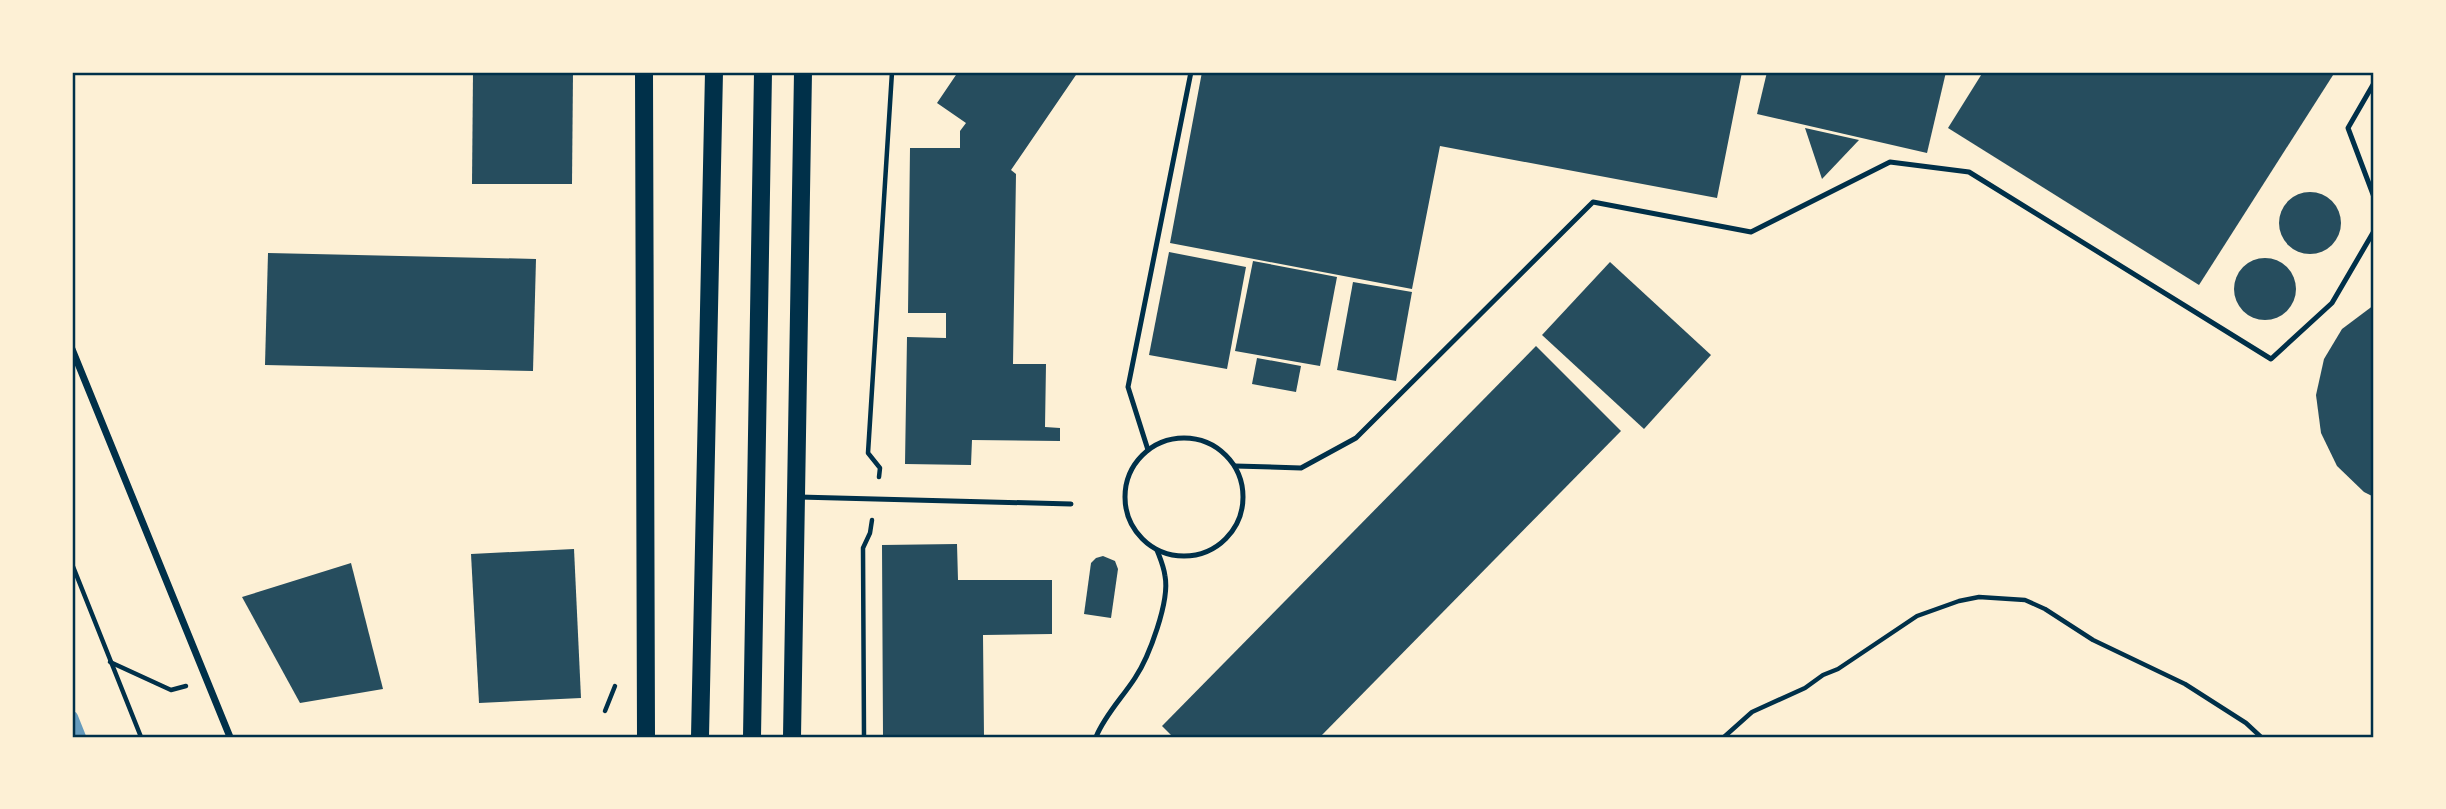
<svg xmlns="http://www.w3.org/2000/svg" width="2446" height="809" font-family="Lato,sans-serif">
<style>
.lines{fill:none;stroke-linecap:round;stroke-linejoin:round}
.stream{stroke:#669bbc;stroke-width:12}
.building{fill:#264d5e}
.path{stroke:#003049;stroke-width:4.5}
.service{stroke:#003049;stroke-width:5}
.minor{stroke:#003049;stroke-width:7}
.primary{stroke:#003049;stroke-width:18}
.neatline{fill:none;stroke:#003049;stroke-width:2.5}
</style>
<rect width="100%" height="100%" fill="#fdf0d5"/>
<g class="lines">
<polyline class="stream" points="72,717 80,737"/>
</g>
<g class="building">
<polygon points="473,72 573,72 572,184 472,184"/>
<polygon points="958,72 1078,72 1011,170 1016,174 1013,364 1046,364 1045,427 1060,428 1060,441 972,440 971,465 905,464 907,337 946,338 946,313 908,313 910,148 960,148 960,131 966,123 937,103"/>
<polygon points="1202,72 1742,72 1717,198 1440,146 1412,289 1170,243"/>
<polygon points="1767,72 1946,72 1927,153 1757,114"/>
<polygon points="1983,72 2335,72 2199,285 1948,128"/>
<polygon points="1805,128 1859,140 1822,179"/>
<circle cx="2310" cy="223" r="31"/>
<polygon points="1169,252 1246,267 1227,369 1149,355"/>
<polygon points="268,253 536,259 533,371 265,365"/>
<circle cx="2265" cy="289" r="31"/>
<polygon points="1253,261 1337,277 1320,366 1235,351"/>
<polygon points="1610,262 1711,355 1644,429 1542,335"/>
<polygon points="1353,282 1412,292 1396,381 1337,370"/>
<polygon points="2374,305 2374,497 2364,492 2337,466 2321,433 2316,395 2324,359 2342,329"/>
<polygon points="1536,346 1621,431 1320,737 1173,737 1162,726"/>
<polygon points="1257,358 1301,366 1296,392 1252,384"/>
<polygon points="957,544 958,580 1052,580 1052,634 983,635 984,737 883,737 882,545"/>
<polygon points="574,549 581,698 479,703 471,554"/>
<polygon points="1103,556 1115,561 1118,569 1111,618 1084,614 1091,563 1096,558"/>
<polygon points="351,563 383,689 300,703 242,597"/>
</g>
<g class="lines">
<g class="path">
<polyline points="879,477 880,468 868,453 892,72"/>
<polyline points="72,564 141,737"/>
<polyline points="110,662 171,690 186,686"/>
<polyline points="605,711 615,686"/>
<polyline points="864,737 863,548 870,533 872,520"/>
<polyline points="1724,737 1752,712 1805,688 1823,675 1838,669 1917,616 1959,601 1979,597 2025,600 2045,609 2093,640 2185,684 2246,723 2261,737"/>
</g>
<g class="service">
<polyline points="2374,83 2348,128 2374,197"/>
<circle cx="1184" cy="497" r="59"/>
<polyline points="1148,450 1128,387 1191,72"/>
<polyline points="1235,466 1301,468 1356,438 1593,202 1751,232 1890,162 1969,172 2271,359 2332,303 2374,231"/>
<polyline points="799,497 1071,504"/>
<path d="M1096 737C1105 715 1122 698 1135 678 1149 657 1170 601 1165 576 1164 567 1160 558 1157 550"/>
</g>
<polyline class="minor" points="72,349 230,737"/>
<g class="primary">
<polyline points="644,72 646,737"/>
<polyline points="700,737 714,72"/>
<polyline points="752,737 763,72"/>
<polyline points="792,737 803,72"/>
</g>
</g>
<rect width="2446" height="809" fill="none" stroke="#fdf0d5" stroke-width="147"/>
<rect x="74" y="74" width="2298" height="662" class="neatline"/>
</svg>
